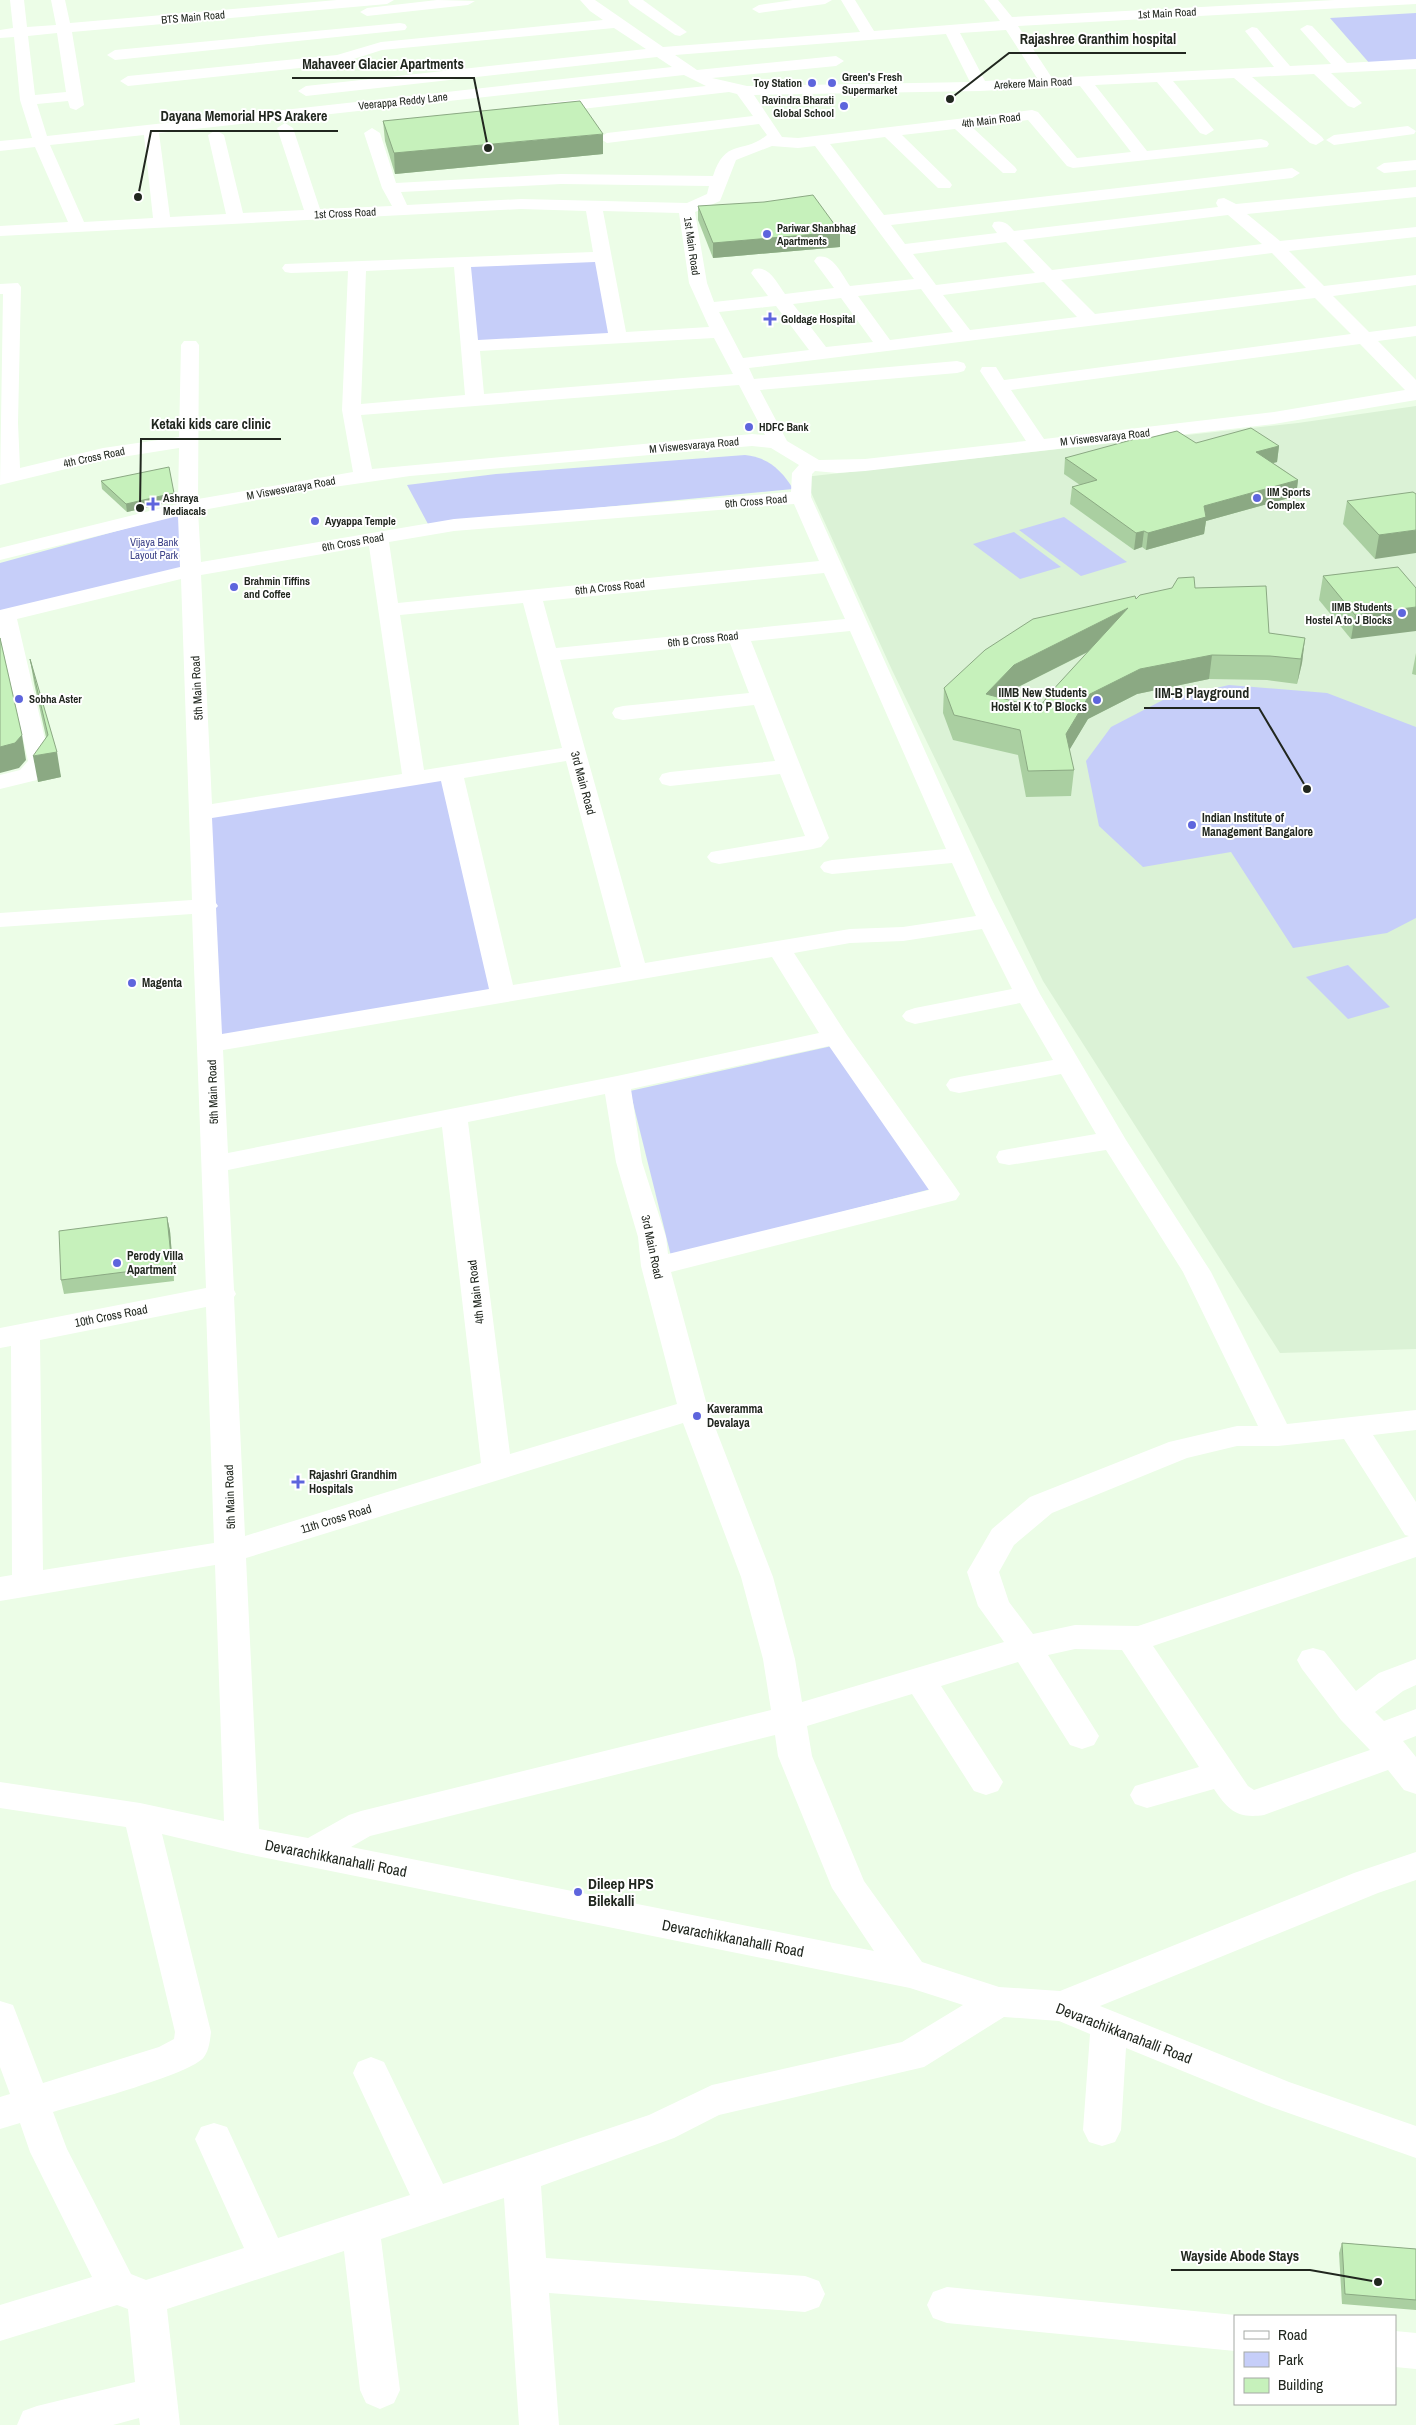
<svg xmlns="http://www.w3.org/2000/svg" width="1416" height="2425" font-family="'Archivo Narrow',sans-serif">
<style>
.built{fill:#dbf2d6}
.green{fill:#c6cef9}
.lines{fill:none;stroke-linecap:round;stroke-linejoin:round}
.minor{fill:#fff;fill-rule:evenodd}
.wall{fill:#aacfa1;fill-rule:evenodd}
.shaded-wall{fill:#8ba983}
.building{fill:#c6f1bb;stroke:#8ba983;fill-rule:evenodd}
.poi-dot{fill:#5e65dd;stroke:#fff;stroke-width:2}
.labels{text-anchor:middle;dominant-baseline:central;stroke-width:4;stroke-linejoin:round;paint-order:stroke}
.far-street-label{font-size:11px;fill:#21271f;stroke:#fff}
.far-poi-label{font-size:11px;font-weight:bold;fill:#21271f;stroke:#fff;text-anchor:start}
.far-park-label{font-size:11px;fill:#3d4389;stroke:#fff}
.street-label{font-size:12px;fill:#21271f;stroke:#fff}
.poi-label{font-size:12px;font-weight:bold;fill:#21271f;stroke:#fff;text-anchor:start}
.near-street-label{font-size:15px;fill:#21271f;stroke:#fff}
.near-poi-label{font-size:15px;font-weight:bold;fill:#21271f;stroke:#fff;text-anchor:start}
.leader{fill:none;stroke:#21271f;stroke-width:2}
.callout-dot{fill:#21271f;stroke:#fff;stroke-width:2}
.callout-label{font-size:14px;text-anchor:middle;font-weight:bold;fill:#21271f;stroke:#fff;stroke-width:4;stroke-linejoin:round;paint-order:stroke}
</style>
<rect width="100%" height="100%" fill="#ecfde7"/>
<polygon class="built" points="1416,406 1416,1349 1280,1353 1043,981 892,670 804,477 1298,423"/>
<g class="green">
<polygon points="1416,13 1416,62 1371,65 1330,18"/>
<polygon points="603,257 618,338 470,346 462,262"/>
<path d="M745 455C767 457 782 470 793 489L428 524 407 485 496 474Z"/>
<polygon points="179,514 185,568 0,613 0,563"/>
<polygon points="1064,517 1127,562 1081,576 1019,530"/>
<polygon points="1014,532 1061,567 1020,579 973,544"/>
<polygon points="1229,685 1327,693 1416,727 1416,918 1387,933 1293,948 1231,852 1143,867 1099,826 1086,761 1111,727 1163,700"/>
<polygon points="451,773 503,994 211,1044 202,813"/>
<polygon points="1348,965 1390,1007 1348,1019 1306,977"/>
<polygon points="832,1046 931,1189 671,1256 630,1091"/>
</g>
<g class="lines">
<g class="minor">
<path d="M10 0H24L27 27 56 25 51 0H65L70 23 337 0H394L387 4 72 32 84 105 76 110 70 108 68 101 37 104 47 136 672 67 657 57 306 96 298 91 306 86 646 49 614 28 382 50 338 64 128 86 120 81 128 76 337 55 381 42 603 20 590 11 580 0H595L663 47 860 32 841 0H855L874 31 1000 21 984 0H998L1012 17 1335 0H1416V4L1018 26 1052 78 1274 67 1245 31 1252 27 1257 28 1290 66 1331 64 1300 29 1307 25 1312 26 1347 63 1416 59V69L1331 73 1362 103 1354 108 1348 106 1314 74 1252 77 1322 137 1324 140 1316 145 1310 143 1234 78 1173 81 1214 130 1206 135 1200 133 1157 82 1095 85 1147 151 1261 139 1267 141 1269 144 1267 147 1073 168 1067 166 1028 120 972 127 1015 167 1017 170 1015 173H1003L955 129 902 135 950 182 952 185 950 188H938L885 137 830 144 884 215 1292 168 1300 173 1292 178 891 225 905 244 997 233 992 226 994 222C1004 220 1008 224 1014 231L1218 207 1216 203 1218 199 1224 198 1236 204 1416 187V197L1247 214 1280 241 1416 227V237L1289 251 1324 286 1416 275V285L1333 296 1369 332 1416 326V336L1378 341 1416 380V400L1274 424 865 471 837 473 815 471 812 474 811 497 991 898 1040 994 1126 1140 1211 1272 1287 1424 1416 1410V1430L1373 1435 1416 1502V1557L1153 1646 1248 1786 1254 1790 1370 1750 1341 1720 1302 1669 1297 1660 1302 1651 1313 1648 1324 1651 1356 1691 1379 1673 1416 1659V1685L1403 1691 1375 1712 1384 1721 1416 1709V1736L1403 1741 1416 1757V1794L1404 1790 1388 1770 1264 1815C1237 1819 1228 1810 1214 1789L1147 1808 1135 1804 1130 1795 1135 1786 1199 1767 1122 1650 1075 1649 1048 1655 1099 1736 1094 1745 1082 1749 1070 1745 1018 1662 941 1686 1003 1782 998 1791 986 1795 974 1791 912 1694 807 1726 812 1756 864 1881 922 1962 999 1987 1060 1991 1354 1873 1416 1852V1880L1378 1893 1100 2006 1289 2082 1416 2126V2158L1266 2105 1126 2048 1121 2130 1115 2142 1102 2146 1089 2142 1083 2130 1090 2034 1059 2021 1004 2017 924 2067 719 2115 674 2138 541 2186 546 2258 805 2276 819 2281 825 2294 819 2307 805 2312 549 2293 559 2425H519L504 2198 381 2239 400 2390 394 2403 380 2409 366 2403 360 2390 344 2251 167 2309 180 2425H140L139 2418 113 2425H17L23 2411 37 2406 135 2382 128 2309 117 2305 0 2341V2305L92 2277 30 2152 20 2123 0 2129V2097L10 2094 0 2067V2001L13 2005 43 2083 159 2047 174 2039 175 2032 126 1827 0 1808V1782L140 1803 224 1821 215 1565 0 1601V1577L12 1575 11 1346 0 1348V1328L206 1288 192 914 0 927V913L192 900 181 579 17 619 50 761 37 780 0 789V775L20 770 28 761 0 636V610L180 567 178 516 0 560V548L178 504 179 448 103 460 0 485 3 294H0V284L18 283 21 287 18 423 20 468 103 448 179 437 181 345 184 341H196L199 345 198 499 353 472 342 410 348 271 291 273 285 272 282 268 285 264 593 252 586 211 521 209 0 236V226L68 222 35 147 0 151V141L32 138 20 100 14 37 0 38V30L13 28ZM1006 30 1037 78 985 81 960 33ZM57 33 66 92 35 95 28 36ZM946 34 970 82 747 86 712 78 836 66 844 61 836 56 697 70 675 55ZM684 75 706 86 547 103 539 108 547 113 729 92 737 94 753 116 607 133 599 138 607 143 759 124 767 135C743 155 726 137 713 176L561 174 396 183 380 133 372 128 364 133 382 188 392 206 320 209 293 128 285 123 277 128 304 210 243 213 224 135 216 130 208 135 226 214 170 217 159 133ZM1080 86 1131 152 1077 158 1038 112 1032 110 798 138 782 137 754 95 980 91ZM144 135 153 218 84 222 50 145ZM772 146 798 148 815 146 914 279 850 286C842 275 833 253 817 257L814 261 834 288 785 294C777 283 769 265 754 269L751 273 768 296 714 302 707 283 695 212 720 201 736 160ZM561 184 709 186 707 194 687 203 521 199 407 205 401 192ZM603 211 679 213 689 283 709 327 626 332ZM1228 215 1262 244 1052 270 1023 240ZM1006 242 1035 273 936 285 913 254ZM1272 253 1306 288 1095 314 1061 280ZM595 262 608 333 478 340 471 267ZM454 267 465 395 361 404 366 271ZM1044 282 1077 317 970 330 943 295ZM921 289 953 332 890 340 858 296ZM841 298 873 342 826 347 793 304ZM1315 298 1351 334 1004 380 996 367H982L980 371 1026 441 865 459 819 460 787 441 760 390 957 373 964 371 966 367 964 363 957 361 754 379 749 368ZM776 306 809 350 743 358 719 312ZM714 338 733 374 484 394 480 351ZM1360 344 1405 390 1274 412 1044 439 1011 390ZM739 385 765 435 752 434 372 469 361 415ZM752 446 771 448 799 465 792 473 791 492 454 519 201 562 198 511 203 510 306 491 410 476ZM794 504 819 561 398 603 389 542 454 531ZM369 546 402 774 212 804 201 575ZM824 573 845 619 556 648 543 601ZM523 603 562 748 424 770 400 615ZM850 631 946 849 832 860 824 862 820 867 824 872 832 874 952 863 976 916 903 927 850 929 645 963 560 660 730 643 749 693 623 706 615 708 612 713 615 718 623 720 754 705 775 761 670 772 662 774 659 779 662 784 670 786 780 774 805 836 711 852 707 857 711 862 719 864 813 849 821 847 829 838 751 641ZM566 761 621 967 513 985 464 778ZM441 781 489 989 222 1034 216 908 218 906 216 903 212 818ZM982 929 1012 989 915 1008 906 1011 902 1016 906 1021 915 1024 1020 1003 1053 1060 959 1077 950 1079 946 1085 950 1091 959 1093 1061 1074 1096 1134 1009 1149 999 1151 996 1157 999 1163 1009 1165 1106 1150 1183 1272 1258 1426H1237L1169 1442 1030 1497 992 1529 967 1572 978 1606 1004 1642 802 1702 795 1659 773 1577 708 1409 671 1272 956 1200 960 1194 956 1188 847 1035 794 953 850 943 903 941ZM772 957 819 1033 617 1076 228 1153 223 1050ZM829 1046 929 1190 668 1254 666 1237 642 1162 631 1089ZM605 1094 616 1162 638 1237 641 1266 677 1404 510 1454 468 1122ZM442 1127 481 1463 245 1536 234 1297 236 1294 234 1290 228 1170ZM206 1307 214 1543 43 1570 40 1340ZM683 1423 741 1577 763 1659 771 1710 361 1811 349 1815 308 1838 259 1829 246 1558ZM1344 1439 1405 1535 1409 1536 1138 1626 1075 1625 1033 1634 1009 1602 999 1572 1014 1545 1052 1513 1187 1458 1237 1446H1278ZM775 1735 778 1756 832 1888 874 1951 351 1847 370 1836ZM162 1834 242 1853 910 1988 963 2005 902 2042 712 2085 649 2115 443 2184 384 2062 371 2057 358 2062 353 2073 410 2195 278 2238 227 2127 214 2123 201 2127 195 2139 244 2248 146 2280 131 2274 67 2149 53 2112C79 2104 192 2074 204 2057 209 2050 210 2041 211 2032Z"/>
<polygon points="437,0 475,1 468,5 367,16 360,12 367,8"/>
<polygon points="628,0 643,0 687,32 680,36 675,35 630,4"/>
<polygon points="793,0 832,0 825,4 759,13 752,9 759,5"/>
<polygon points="400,23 405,24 407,27 405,30 115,60 107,55 115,50"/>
<polygon points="1408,126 1416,131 1414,134 1334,145 1326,140 1334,135"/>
<polygon points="1416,160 1416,170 1384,173 1376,168 1384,163"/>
<polygon points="947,2287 1235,2315 1239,2316 1235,2316 1235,2351 947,2323 933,2318 927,2305 933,2292"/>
<polygon points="1395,2331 1416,2333 1416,2369 1395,2367"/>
</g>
</g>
<g class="wall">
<polygon points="383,121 603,154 395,174 385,141"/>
<polygon points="698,206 840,247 713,258 698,220"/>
<polygon points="1149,438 1196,443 1279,446 1277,462 1273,463 1298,480 1296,496 1206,521 1204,534 1146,550 1142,547 1134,550 1070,504 1072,487 1080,485 1064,474 1065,458"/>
<polygon points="101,481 175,501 127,512 102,489"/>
<polygon points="1416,494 1375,559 1343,524 1347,501"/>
<polygon points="1398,567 1351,639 1319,600 1323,576"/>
<path d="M1195 588 1269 633 1305 638 1302 663 1297 684 1267 680 1209 679 1137 694 1088 719 1069 750 1074 770 1071 796 1026 797 1018 755 953 740 943 713 944 688 1136 599ZM1088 652 1039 708 1004 699 1012 690Z"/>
<polygon points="1416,653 1416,675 1412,674"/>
<polygon points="30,659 61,777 38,782 46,737 34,683"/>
<polygon points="167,1217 170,1231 174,1281 64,1294 61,1280"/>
<polygon points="1342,2243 1416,2249 1416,2310 1342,2304 1339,2253"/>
</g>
<g class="shaded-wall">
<polygon points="603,134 603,154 395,174 394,153"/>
<polygon points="840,232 840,247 713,258 713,243"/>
<polygon points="1279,446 1277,462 1254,468 1256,452"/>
<polygon points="1298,480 1296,496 1206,521 1204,534 1146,550 1148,533 1204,506"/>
<polygon points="174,493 175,501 127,512 126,504"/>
<polygon points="1416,530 1416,553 1375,559 1379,535"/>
<polygon points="1144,531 1142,547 1134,550 1136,533"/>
<polygon points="1416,607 1416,631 1351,639 1355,615"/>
<polygon points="1128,608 1125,633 1012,690 984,719 986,694 1014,665"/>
<polygon points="1305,638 1302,663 1297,684 1301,659"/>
<polygon points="1212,655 1209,679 1137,694 1088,719 1064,759 1066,734 1090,694 1140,669"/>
<polygon points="22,735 26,760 19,768 0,773 0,747"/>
<polygon points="57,752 61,777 38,782 33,756"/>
<polygon points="167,1217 170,1231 174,1281 172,1266"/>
</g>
<g class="building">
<polygon points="580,101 603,134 394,153 383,121"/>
<polygon points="813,195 840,232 713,243 698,206 764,202"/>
<polygon points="1251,428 1279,446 1256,452 1298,480 1204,506 1206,517 1148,533 1144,531 1136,533 1072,487 1097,480 1065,458 1146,436 1149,438 1177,431 1196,443"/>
<polygon points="169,467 174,493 126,504 101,481"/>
<polygon points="1413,492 1416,494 1416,530 1379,535 1347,501"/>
<polygon points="1398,567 1416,588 1416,607 1355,615 1323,576"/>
<path d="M1194 577 1195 588 1266 586 1269 633 1305 638 1301 659 1270 656 1212 655 1140 669 1090 694 1066 734 1074 770 1028 771 1020 730 954 715 944 688 985 650 1033 619 1135 596 1136 599 1140 595 1172 588 1178 578ZM1128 608 1050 693 1039 708 986 694 1014 665Z"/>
<polygon points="0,638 22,735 15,743 0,747"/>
<polygon points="30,659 57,752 33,756 48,735"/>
<polygon points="167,1217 172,1266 61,1280 59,1231"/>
<polygon points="1342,2243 1416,2249 1416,2300 1345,2294"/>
</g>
<g class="poi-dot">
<circle cx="812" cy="83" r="5"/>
<circle cx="832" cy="83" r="5"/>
<circle cx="844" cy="106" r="5"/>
<circle cx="767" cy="234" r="5"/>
<path d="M767.5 311.5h5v5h5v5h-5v5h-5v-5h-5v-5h5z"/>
<circle cx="749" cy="427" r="5"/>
<circle cx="1257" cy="498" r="5"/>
<path d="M150.5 496.5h5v5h5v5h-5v5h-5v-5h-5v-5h5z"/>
<circle cx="315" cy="521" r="5"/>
<circle cx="234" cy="587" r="5"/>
<circle cx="1402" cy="613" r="5"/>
<circle cx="19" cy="699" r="5"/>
<circle cx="1097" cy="700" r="5"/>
<circle cx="1192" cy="825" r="5"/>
<circle cx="132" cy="983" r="5"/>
<circle cx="117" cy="1263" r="5"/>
<circle cx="697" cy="1416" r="5"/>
<path d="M295.5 1474.5h5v5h5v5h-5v5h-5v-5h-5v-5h5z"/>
<circle cx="578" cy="1892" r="5"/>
</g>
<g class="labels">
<g class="far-street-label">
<text transform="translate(1167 13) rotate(-3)">1st Main Road</text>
<text transform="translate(193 17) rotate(-5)">BTS Main Road</text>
<text transform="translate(1033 83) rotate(-3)">Arekere Main Road</text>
<text transform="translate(403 101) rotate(-6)">Veerappa Reddy Lane</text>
<text transform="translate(991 120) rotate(-7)">4th Main Road</text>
<text transform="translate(345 213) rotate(-3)">1st Cross Road</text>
<text transform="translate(692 246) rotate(82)">1st Main Road</text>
<text transform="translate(1105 437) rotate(-6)">M Viswesvaraya Road</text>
<text transform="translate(694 445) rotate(-5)">M Viswesvaraya Road</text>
<text transform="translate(94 457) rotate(-12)">4th Cross Road</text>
<text transform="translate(291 488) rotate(-10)">M Viswesvaraya Road</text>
<text transform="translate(756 501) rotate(-5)">6th Cross Road</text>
<text transform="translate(353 542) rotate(-10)">6th Cross Road</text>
<text transform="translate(610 587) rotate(-6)">6th A Cross Road</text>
<text transform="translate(703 639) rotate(-6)">6th B Cross Road</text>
</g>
<g class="far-poi-label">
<text x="842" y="77">Green's Fresh<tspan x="842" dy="13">Supermarket</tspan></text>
<text x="802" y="83" text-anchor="end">Toy Station</text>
<text x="834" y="100" text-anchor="end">Ravindra Bharati<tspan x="834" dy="13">Global School</tspan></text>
<text x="777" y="228">Pariwar Shanbhag<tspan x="777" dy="13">Apartments</tspan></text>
<text x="781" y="319">Goldage Hospital</text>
<text x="759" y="427">HDFC Bank</text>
<text x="1267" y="492">IIM Sports<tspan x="1267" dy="13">Complex</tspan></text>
<text x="163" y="498">Ashraya<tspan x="163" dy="13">Mediacals</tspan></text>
<text x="325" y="521">Ayyappa Temple</text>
<text x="244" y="581">Brahmin Tiffins<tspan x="244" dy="13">and Coffee</tspan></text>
<text x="1392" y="607" text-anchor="end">IIMB Students<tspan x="1392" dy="13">Hostel A to J Blocks</tspan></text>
<text x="29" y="699">Sobha Aster</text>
</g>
<g class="far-park-label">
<text x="154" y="542">Vijaya Bank<tspan x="154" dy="13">Layout Park</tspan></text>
</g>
<g class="street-label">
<text transform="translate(197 688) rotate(-93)">5th Main Road</text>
<text transform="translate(583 783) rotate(75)">3rd Main Road</text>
<text transform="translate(213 1092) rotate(-92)">5th Main Road</text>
<text transform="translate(652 1247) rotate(78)">3rd Main Road</text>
<text transform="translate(476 1292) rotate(-97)">4th Main Road</text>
<text transform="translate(111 1316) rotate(-11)">10th Cross Road</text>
<text transform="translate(230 1497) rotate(-92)">5th Main Road</text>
<text transform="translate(336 1519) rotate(-17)">11th Cross Road</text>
</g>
<g class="poi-label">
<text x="1087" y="693" text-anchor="end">IIMB New Students<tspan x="1087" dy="14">Hostel K to P Blocks</tspan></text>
<text x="1202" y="818">Indian Institute of<tspan x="1202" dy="14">Management Bangalore</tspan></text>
<text x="142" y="983">Magenta</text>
<text x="127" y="1256">Perody Villa<tspan x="127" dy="14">Apartment</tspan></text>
<text x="707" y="1409">Kaveramma<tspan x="707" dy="14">Devalaya</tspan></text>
<text x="309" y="1475">Rajashri Grandhim<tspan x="309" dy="14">Hospitals</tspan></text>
</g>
<g class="near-street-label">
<text transform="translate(336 1858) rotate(11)">Devarachikkanahalli Road</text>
<text transform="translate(733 1938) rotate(11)">Devarachikkanahalli Road</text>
<text transform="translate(1124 2033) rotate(21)">Devarachikkanahalli Road</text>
</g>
<g class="near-poi-label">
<text x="588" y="1883">Dileep HPS<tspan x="588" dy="17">Bilekalli</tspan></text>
</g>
</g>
<path class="leader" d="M950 99L1009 53H1186M488 148L474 78H292M138 197L151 131H338M140 508L141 439H281M1307 789L1259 708H1144M1378 2282L1310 2270H1171"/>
<g class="callout-dot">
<circle cx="950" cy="99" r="5"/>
<circle cx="488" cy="148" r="5"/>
<circle cx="138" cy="197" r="5"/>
<circle cx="140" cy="508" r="5"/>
<circle cx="1307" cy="789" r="5"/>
<circle cx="1378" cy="2282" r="5"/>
</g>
<g class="callout-label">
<text x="1098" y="44">Rajashree Granthim hospital</text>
<text x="383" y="69">Mahaveer Glacier Apartments</text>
<text x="244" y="121">Dayana Memorial HPS Arakere</text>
<text x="211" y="429">Ketaki kids care clinic</text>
<text x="1202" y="698">IIM-B Playground</text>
<text x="1240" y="2261">Wayside Abode Stays</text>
</g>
<rect x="1234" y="2315" width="162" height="90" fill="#ffffff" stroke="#a6a9a5"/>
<rect x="1244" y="2331" width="25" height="8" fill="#ffffff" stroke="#a6a9a5"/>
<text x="1278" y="2340" font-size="15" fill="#21271f">Road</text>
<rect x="1244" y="2352" width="25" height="15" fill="#c6cef9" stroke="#a6a9a5"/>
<text x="1278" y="2365" font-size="15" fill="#21271f">Park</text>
<rect x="1244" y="2378" width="25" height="15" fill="#c6f1bb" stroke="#a6a9a5"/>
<text x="1278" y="2390" font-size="15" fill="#21271f">Building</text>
</svg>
